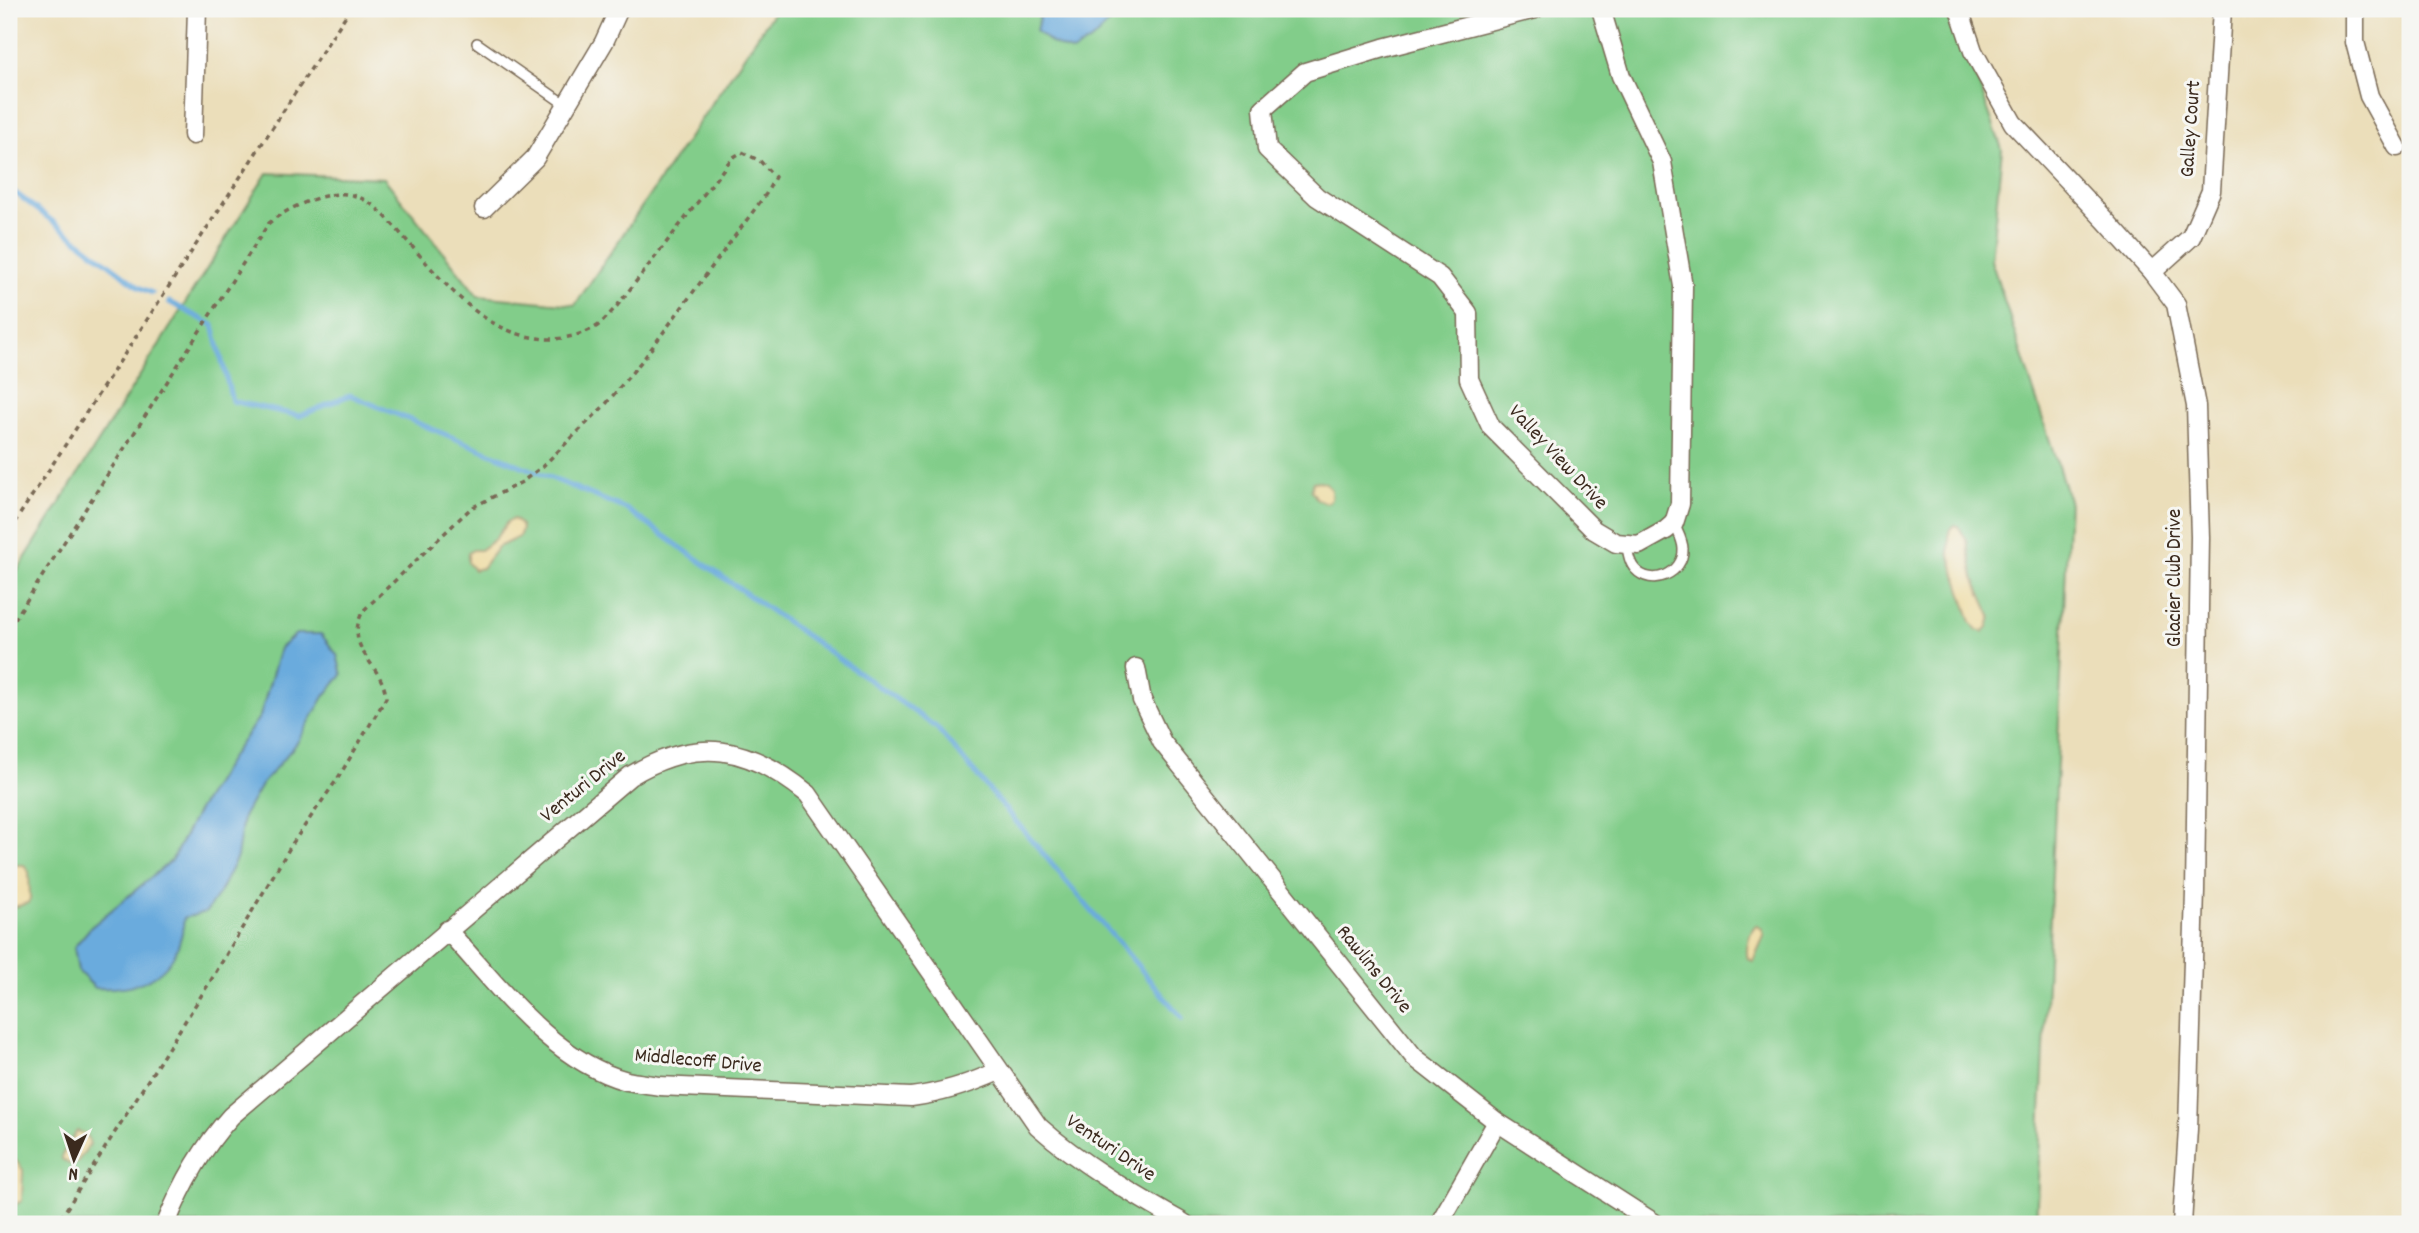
<svg xmlns="http://www.w3.org/2000/svg" width="2419" height="1233" font-family="Dekko,sans-serif">
<style>
.green{fill:#82cd8a;stroke:#5e7c54;stroke-width:2}
.sand{fill:#eeda9e;stroke:#94825e;stroke-width:2}
.water{fill:#6aabdd;stroke:#526a7e;stroke-width:2}
.lines{fill:none;stroke-linecap:round;stroke-linejoin:round}
.stream{stroke:#6aabdd;stroke-width:5}
.service-casing{stroke:#796955;stroke-width:12}
.minor-casing{stroke:#796955;stroke-width:21}
.path{stroke:#796955;stroke-width:3.5;stroke-dasharray:5 5;stroke-linecap:butt}
.service{stroke:#fff;stroke-width:9}
.minor{stroke:#fff;stroke-width:18}
.labels{text-anchor:middle;dominant-baseline:central;stroke-width:6;stroke-linejoin:round;paint-order:stroke}
.street-label{font-size:21px;fill:#3b2a1e;stroke:#f6f6f2}
</style>
<rect width="100%" height="100%" fill="#f6f6f2"/>
<filter id="ink" filterUnits="userSpaceOnUse"><feTurbulence type="fractalNoise" baseFrequency=".0143" numOctaves="2"/><feDisplacementMap in="SourceGraphic" scale="14" xChannelSelector="R" yChannelSelector="G"/><feConvolveMatrix kernelMatrix="1 2 1 2 8 2 1 2 1" color-interpolation-filters="sRGB"/></filter>
<filter id="wash" filterUnits="userSpaceOnUse"><feTurbulence type="fractalNoise" baseFrequency=".00686" numOctaves="4" result="noise"/><feDisplacementMap in="SourceGraphic" scale="28" xChannelSelector="R" yChannelSelector="G"/><feGaussianBlur stdDeviation="1.57" result="paint"/><feColorMatrix in="noise" values="0 0 0 0 0 0 0 0 0 0 0 0 0 0 0 0 0 1.4 0 .05"/><feComposite in="paint" operator="in"/></filter>
<g filter="url(#wash)">
<rect width="100%" height="100%" fill="#ebdeba"/>
<polygon class="green" points="776,9 1952,9 2002,149 1991,260 2069,500 2036,1224 9,1224 9,584 267,173 384,178 478,296 575,305"/>
<g class="sand">
<polygon points="1320,481 1326,483 1331,490 1331,499 1326,503 1317,499 1311,490 1313,482"/>
<polygon points="514,519 521,525 522,529 519,537 498,547 482,568 474,570 468,563 468,553 473,550 480,550 495,539 508,521"/>
<polygon points="1955,525 1958,526 1967,541 1974,578 1991,616 1988,628 1984,632 1977,630 1971,622 1949,553 1949,531"/>
<polygon points="12,865 24,865 29,872 30,899 28,903 15,907 9,906 9,868"/>
<path d="M1756 925 1762 929 1764 936 1753 961 1748 959C1745 950 1749 931 1756 925Z"/>
<polygon points="13,1123 11,1154 23,1170 22,1196 22,1201 9,1208 9,1125"/>
<polygon points="77,1131 86,1134 90,1144 77,1162 69,1164 62,1159 62,1155"/>
</g>
<g class="water">
<polygon points="1041,9 1123,9 1092,40 1072,52 1051,43 1036,31"/>
<path d="M296 634H321L337 655 342 675 325 695 297 743 261 785 243 817 237 857 219 893 206 912 184 918C180 971 146 991 95 988L78 971 74 947 91 927 172 860 197 812 229 760 260 716 280 648Z"/>
</g>
<g class="lines">
<g class="stream">
<polyline points="9,188 139,287 152,293"/>
<polyline points="169,302 213,325 232,401 300,416 350,395 626,509 936,727 1182,1018"/>
</g>
</g>
</g>
<g filter="url(#ink)">
<g class="lines">
<defs>
<g id="service">
<polyline points="477,43 566,105"/>
<path d="M1626 543C1628 552 1629 563 1635 569 1652 588 1684 573 1683 549 1683 540 1677 531 1674 523"/>
</g>
<g id="minor">
<polyline points="1535,9 1383,48 1305,72 1263,109 1267,149 1317,197 1440,277 1468,313 1469,379 1491,427 1594,530 1616,543 1639,545 1666,530 1674,523 1680,504 1683,286 1662,162 1621,76 1601,9"/>
<polyline points="1959,9 1973,51 2013,123 2104,219 2152,272 2176,304 2196,406 2200,537 2195,891 2188,1129 2182,1224"/>
<polyline points="2355,9 2355,42 2369,96 2397,147"/>
<polyline points="193,135 197,9"/>
<polyline points="484,208 535,158 604,42 619,9"/>
<polyline points="2152,272 2191,237 2211,191 2222,9"/>
<polyline points="1136,668 1142,700 1162,742 1414,1057 1497,1122 1656,1224"/>
<path d="M447 930C497 984 552 1061 627 1081 637 1083 648 1084 659 1086L911 1097C943 1093 970 1084 999 1071"/>
<path d="M166 1224C182 1184 202 1148 231 1116L630 776C698 735 749 746 808 794L1038 1126C1083 1166 1133 1194 1185 1224"/>
<polyline points="1439,1224 1497,1122"/>
</g>
</defs>
<use href="#service" class="service-casing"/>
<use href="#minor" class="minor-casing"/>
<g class="path">
<polyline points="9,531 350,9"/>
<path d="M9 628 269 223C287 208 328 189 352 195 374 201 387 218 401 234 439 276 477 330 537 338 555 341 577 337 594 328 602 324 610 313 617 306L732 158 742 152 760 161 775 177 766 194 645 357 605 405 543 466 522 482 471 508 363 611C342 650 384 664 386 698L338 778 292 844 213 977 57 1224"/>
<path d="M719 1224C744 1221 768 1215 793 1224"/>
</g>
<use href="#service" class="service"/>
<use href="#minor" class="minor"/>
</g>
</g>
<g class="labels">
<g class="street-label">
<text transform="translate(2192 129) rotate(-86)">Galley Court</text>
<text transform="translate(1557 458) rotate(47)">Valley View Drive</text>
<text transform="translate(2176 578) rotate(-90)">Glacier Club Drive</text>
<text transform="translate(584 787) rotate(-39)">Venturi Drive</text>
<text transform="translate(1373 970) rotate(51)">Rawlins Drive</text>
<text transform="translate(698 1062) rotate(5)">Middlecoff Drive</text>
<text transform="translate(1110 1149) rotate(34)">Venturi Drive</text>
</g>
</g>
<rect width="2419" height="1233" fill="none" stroke="#f6f6f2" stroke-width="35"/>
<g transform="translate(74 1159) rotate(183)" stroke="#f6f6f2" stroke-width="5" paint-order="stroke">
<path d="M0-5L12 26L0 18L-12 26Z" fill="#3b2a1e"/>
<text y="-10" font-size="19" font-weight="bold" text-anchor="middle" fill="#3b2a1e">N</text>
</g>
</svg>
